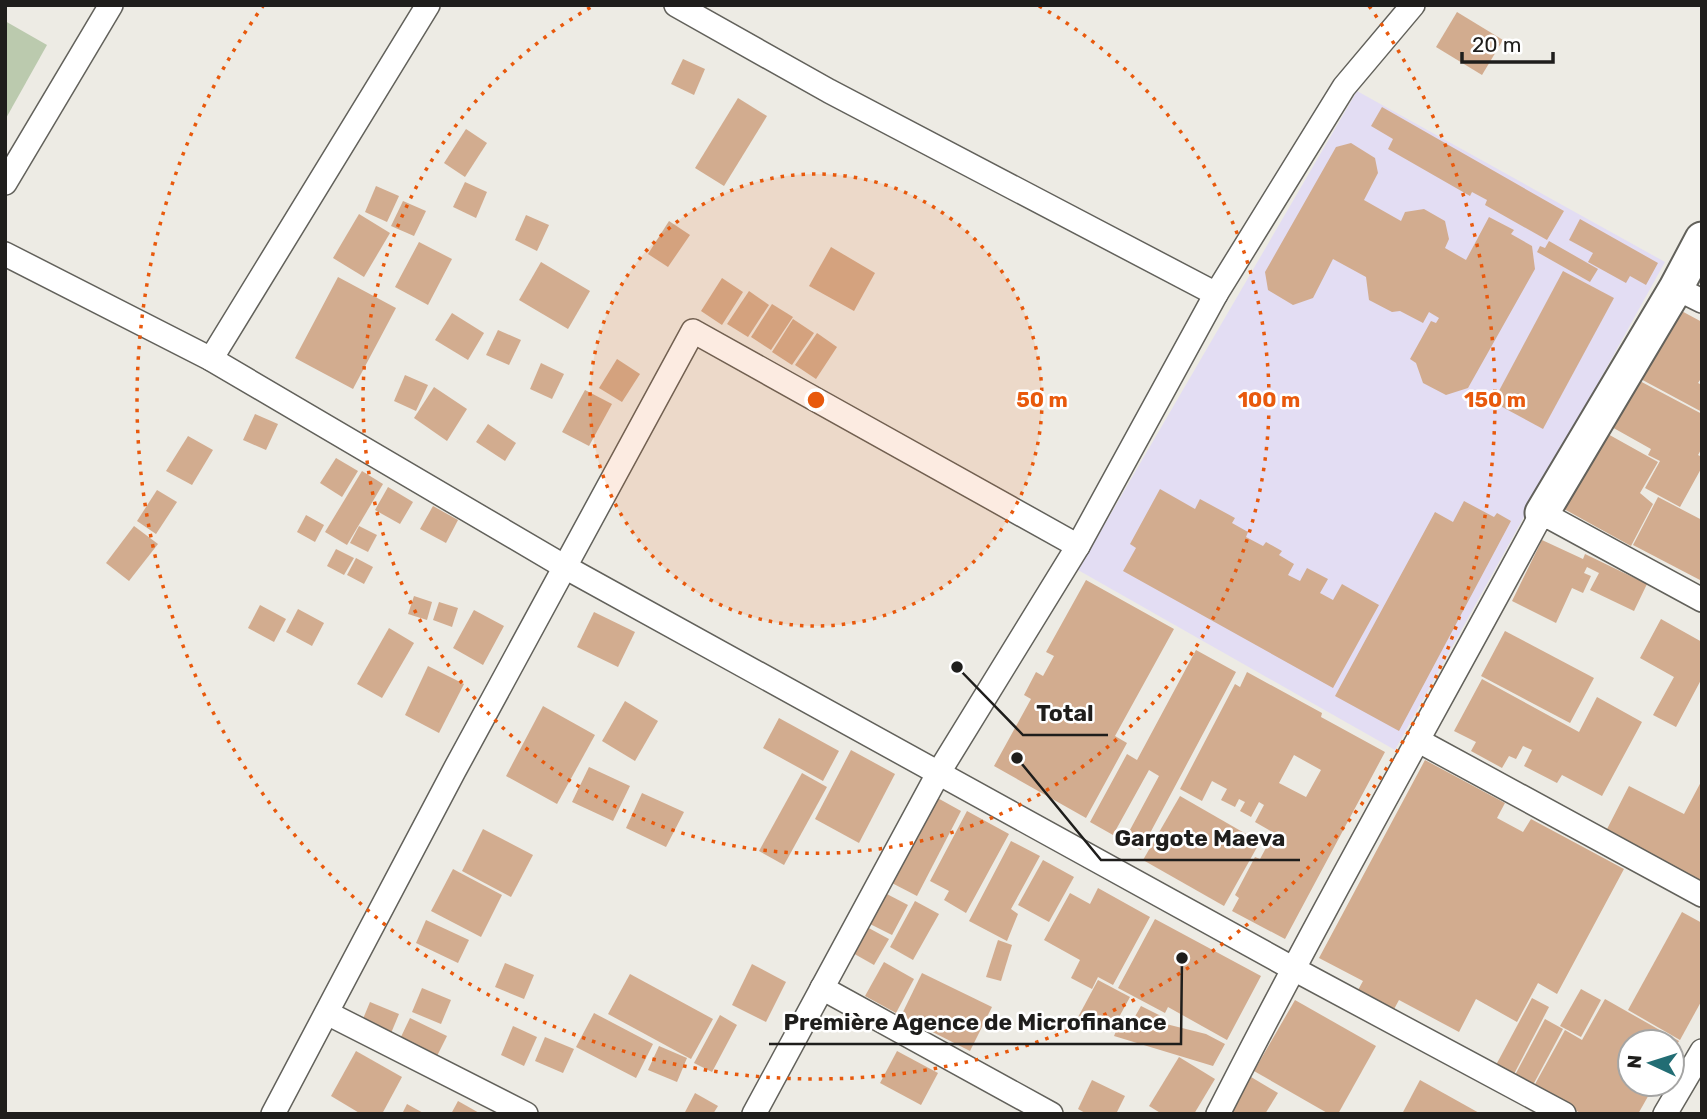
<svg xmlns="http://www.w3.org/2000/svg" width="1707" height="1119" font-family="Rubik,sans-serif">
<style>
.commercial{fill:#e3ddf3}
.green{fill:#bbcaae}
.building{fill:#d2ac8f;fill-rule:evenodd}
.lines{fill:none;stroke-linecap:round;stroke-linejoin:round}
.street-casing{stroke:#62615b;stroke-width:26}
.secondary-casing{stroke:#62615b;stroke-width:37}
.street{stroke:#fff;stroke-width:23}
.secondary{stroke:#fff;stroke-width:33}
.ring{fill:none;stroke:#e8590c;stroke-width:3.5;stroke-dasharray:3.5 7}
.centre{fill:#e8590c;stroke:#fff;stroke-width:3.5}
.ring-label{font-size:21px;text-anchor:middle;font-weight:bold;fill:#e8590c;stroke:#fff;stroke-width:5;stroke-linejoin:round;paint-order:stroke}
.leader{fill:none;stroke:#1f1e1c;stroke-width:2.5}
.callout-dot{fill:#1f1e1c;stroke:#fff;stroke-width:2.5}
.callout-label{font-size:23px;text-anchor:middle;font-weight:bold;fill:#1f1e1c;stroke:#fff;stroke-width:5;stroke-linejoin:round;paint-order:stroke}
</style>
<rect width="100%" height="100%" fill="#edebe4"/>
<polygon class="commercial" points="1357,91 1665,262 1395,750 1078,570"/>
<polygon class="green" points="5,21 47,45 5,120"/>
<g class="building">
<polygon points="1457,12 1503,40 1482,75 1436,47"/>
<polygon points="683,59 705,69 694,95 671,84"/>
<polygon points="738,98 767,116 724,186 695,168"/>
<polygon points="1382,107 1564,211 1547,240 1485,205 1487,200 1472,192 1470,196 1388,149 1393,139 1371,126"/>
<polygon points="466,129 487,143 465,177 444,163"/>
<polygon points="1351,143 1375,158 1378,173 1364,200 1401,221 1405,212 1424,209 1445,221 1449,239 1445,248 1466,260 1489,217 1514,230 1511,234 1532,246 1535,269 1468,388 1446,395 1423,383 1416,363 1410,359 1431,321 1436,323 1439,318 1429,312 1423,323 1400,311 1392,312 1369,300 1366,277 1333,259 1313,298 1293,305 1268,290 1265,272 1336,147"/>
<polygon points="465,182 487,192 476,218 453,207"/>
<polygon points="376,186 399,196 387,222 365,212"/>
<polygon points="403,201 426,211 414,236 391,226"/>
<polygon points="359,214 390,233 364,277 333,258"/>
<polygon points="526,215 549,225 537,251 515,240"/>
<polygon points="1580,219 1658,263 1646,285 1630,276 1626,283 1588,262 1593,253 1569,240"/>
<polygon points="669,221 690,235 668,267 648,254"/>
<polygon points="1549,241 1598,269 1590,282 1537,252 1540,246 1545,248"/>
<polygon points="419,242 452,259 428,305 395,287"/>
<polygon points="831,247 875,273 854,311 809,286"/>
<polygon points="541,262 590,291 568,329 519,300"/>
<polygon points="1563,271 1614,298 1543,429 1493,402"/>
<polygon points="338,277 396,308 353,389 295,358"/>
<polygon points="722,278 743,292 722,325 701,311"/>
<polygon points="749,291 769,305 748,337 727,324"/>
<polygon points="772,304 793,317 771,350 751,337"/>
<polygon points="1676,308 1702,322 1702,377 1698,383 1702,385 1702,412 1637,377"/>
<polygon points="452,313 484,333 468,360 435,340"/>
<polygon points="793,319 814,333 792,365 772,352"/>
<polygon points="498,330 521,340 509,365 486,355"/>
<polygon points="817,333 837,347 816,379 795,365"/>
<polygon points="617,359 640,374 622,402 599,388"/>
<polygon points="541,363 564,374 552,399 530,389"/>
<polygon points="405,375 428,385 416,411 394,401"/>
<polygon points="1636,379 1702,414 1702,448 1698,455 1702,457 1702,467 1680,507 1645,488 1660,461 1648,455 1651,449 1610,426"/>
<polygon points="434,387 467,409 447,441 414,418"/>
<polygon points="585,390 612,404 589,446 562,432"/>
<polygon points="255,414 278,424 266,450 243,440"/>
<polygon points="488,424 516,443 505,461 476,442"/>
<polygon points="1606,433 1658,462 1640,493 1653,504 1631,546 1564,509"/>
<polygon points="188,436 213,450 192,485 166,471"/>
<polygon points="336,458 358,471 342,497 320,483"/>
<polygon points="362,471 383,484 347,545 325,532"/>
<polygon points="388,487 413,502 400,524 375,510"/>
<polygon points="1160,489 1195,509 1200,499 1235,518 1232,523 1248,532 1246,537 1263,546 1266,542 1282,551 1279,555 1294,564 1288,575 1300,581 1307,568 1328,579 1320,593 1333,600 1342,584 1379,605 1333,688 1123,571 1136,548 1130,544"/>
<polygon points="157,490 177,502 156,534 137,521"/>
<polygon points="1658,497 1702,520 1700,580 1633,545"/>
<polygon points="1464,501 1494,517 1497,513 1511,521 1399,731 1335,696 1435,512 1453,522"/>
<polygon points="433,506 458,520 446,543 420,529"/>
<polygon points="306,515 324,525 315,542 297,532"/>
<polygon points="134,526 158,544 129,581 106,563"/>
<polygon points="359,526 377,535 368,552 350,543"/>
<polygon points="1542,540 1583,559 1585,554 1647,584 1634,611 1590,590 1599,573 1587,567 1584,573 1591,576 1583,593 1572,588 1556,623 1512,601"/>
<polygon points="336,549 354,558 344,575 327,566"/>
<polygon points="356,558 373,567 364,584 347,575"/>
<polygon points="1086,580 1174,629 1115,736 1127,743 1086,818 994,766 1031,699 1024,695 1036,672 1043,676 1054,656 1046,652"/>
<polygon points="414,596 432,602 427,620 408,614"/>
<polygon points="439,602 458,608 452,627 433,620"/>
<polygon points="260,605 286,619 274,642 248,628"/>
<polygon points="298,609 324,623 312,646 286,632"/>
<polygon points="474,610 504,626 483,665 453,648"/>
<polygon points="594,612 635,632 618,667 577,647"/>
<polygon points="1661,619 1702,642 1702,678 1676,727 1653,715 1674,677 1640,658"/>
<polygon points="389,628 414,643 382,698 357,684"/>
<polygon points="1505,631 1594,678 1570,723 1481,676"/>
<polygon points="1196,650 1236,672 1141,850 1124,841 1159,776 1149,770 1113,835 1090,822 1127,754 1137,760"/>
<polygon points="428,666 464,684 439,733 405,715"/>
<path d="M1247 672 1322 713 1321 717 1385 752 1285 939 1232 911 1239 898 1235 895 1255 857 1260 859 1274 833 1255 822 1264 805 1259 802 1251 817 1240 811 1245 802 1239 799 1235 807 1221 800 1227 789 1212 781 1202 801 1180 789 1235 684 1240 687ZM1294 755 1321 770 1306 797 1279 783Z"/>
<polygon points="1482,679 1579,732 1597,697 1642,722 1602,796 1562,775 1557,783 1524,766 1532,750 1523,746 1516,759 1509,756 1502,768 1471,751 1476,742 1454,731"/>
<polygon points="625,701 658,721 635,761 602,741"/>
<polygon points="543,706 595,735 557,804 506,776"/>
<polygon points="779,718 839,751 823,781 763,748"/>
<polygon points="851,750 895,774 859,843 815,819"/>
<polygon points="1425,760 1505,803 1497,818 1523,832 1531,819 1624,869 1557,994 1538,983 1517,1022 1476,999 1459,1032 1399,1000 1393,1011 1357,992 1363,981 1319,958"/>
<polygon points="589,767 630,786 613,821 572,802"/>
<polygon points="802,773 827,787 784,865 759,851"/>
<polygon points="1702,780 1702,882 1606,831 1629,786 1684,814"/>
<polygon points="642,793 684,812 666,847 626,828"/>
<polygon points="934,796 961,811 917,896 890,882"/>
<polygon points="1180,796 1260,842 1224,906 1143,860"/>
<polygon points="967,811 1009,834 966,913 944,900 949,891 930,881"/>
<polygon points="483,829 533,855 511,897 462,871"/>
<polygon points="1011,841 1040,856 1011,909 1018,914 1007,941 969,921"/>
<polygon points="1043,860 1074,877 1049,922 1018,905"/>
<polygon points="453,869 502,895 481,937 431,911"/>
<polygon points="1098,888 1150,917 1113,985 1098,977 1092,989 1071,978 1080,960 1044,940 1070,893 1090,904"/>
<polygon points="883,892 908,905 892,935 868,923"/>
<polygon points="915,901 939,914 913,960 890,947"/>
<polygon points="1682,912 1702,923 1702,1000 1680,1040 1628,1010"/>
<polygon points="1155,919 1261,976 1227,1040 1168,1007 1165,1013 1118,988"/>
<polygon points="426,920 469,940 458,963 416,943"/>
<polygon points="865,926 889,939 874,965 851,952"/>
<polygon points="998,940 1012,945 1001,981 986,977"/>
<polygon points="884,962 914,979 896,1013 865,996"/>
<polygon points="505,963 534,975 524,999 495,987"/>
<polygon points="752,964 786,982 766,1022 732,1005"/>
<polygon points="922,973 992,1007 970,1051 901,1016"/>
<polygon points="630,974 713,1019 691,1059 608,1014"/>
<polygon points="1098,980 1130,997 1112,1030 1089,1026 1077,1019"/>
<polygon points="422,988 451,1000 441,1024 412,1012"/>
<polygon points="1581,989 1601,1000 1581,1037 1560,1026"/>
<polygon points="1532,998 1549,1007 1514,1074 1496,1065"/>
<polygon points="1605,999 1679,1041 1672,1053 1672,1042 1630,1042 1630,1084 1655,1084 1638,1114 1582,1114 1534,1086 1565,1030 1582,1040"/>
<polygon points="1295,1000 1376,1046 1338,1114 1329,1114 1254,1071"/>
<polygon points="370,1002 399,1014 389,1038 360,1026"/>
<polygon points="1141,1006 1161,1016 1158,1022 1206,1034 1225,1044 1213,1066 1114,1036 1122,1017 1133,1020"/>
<polygon points="594,1013 653,1044 636,1078 576,1047"/>
<polygon points="720,1015 737,1025 712,1072 694,1063"/>
<polygon points="410,1018 447,1036 436,1058 399,1041"/>
<polygon points="1545,1019 1563,1029 1533,1085 1515,1075"/>
<polygon points="513,1026 537,1037 524,1066 501,1055"/>
<polygon points="545,1037 574,1049 563,1073 535,1061"/>
<polygon points="659,1046 687,1058 677,1082 648,1070"/>
<polygon points="356,1051 402,1077 382,1114 361,1114 331,1096"/>
<polygon points="897,1051 938,1073 921,1105 880,1083"/>
<polygon points="1179,1057 1215,1079 1194,1114 1162,1114 1149,1106"/>
<polygon points="1251,1077 1278,1093 1265,1114 1230,1114"/>
<polygon points="1092,1080 1125,1096 1116,1114 1087,1114 1078,1109"/>
<polygon points="1420,1080 1481,1114 1402,1114"/>
<polygon points="695,1093 718,1106 713,1114 684,1114"/>
<polygon points="458,1101 481,1114 451,1114"/>
<polygon points="407,1104 425,1114 402,1114"/>
</g>
<g class="lines">
<defs>
<g id="street">
<polyline points="676,5 829,91 1216,294"/>
<polyline points="5,183 111,5"/>
<polyline points="5,254 211,359 565,567 1292,968 1564,1114"/>
<polyline points="1676,288 1702,301"/>
<polyline points="211,359 428,5"/>
<polyline points="1419,741 1702,895"/>
<polyline points="822,988 1051,1114"/>
<polyline points="327,1013 526,1114"/>
<polyline points="273,1114 454,771 693,331 1078,546"/>
<polyline points="754,1114 939,772 1078,546 1216,294 1344,87 1413,5"/>
<path d="M1218 1114C1321 911 1434 713 1542 513L1702 600"/>
<polyline points="1665,1114 1702,1051"/>
</g>
<polyline id="secondary" points="1542,513 1676,288 1702,239"/>
</defs>
<use href="#street" class="street-casing"/>
<use href="#secondary" class="secondary-casing"/>
<use href="#street" class="street"/>
<use href="#secondary" class="secondary"/>
</g>
<circle cx="816" cy="400" r="226" fill="#e8590c" fill-opacity=".12"/>
<g class="ring">
<circle cx="816" cy="400" r="226"/>
<path d="M1039 6A453 453 0 1 1 593 6"/>
<path d="M1369 6A679 679 0 1 1 263 6"/>
</g>
<circle cx="816" cy="400" r="10" class="centre"/>
<g class="ring-label">
<text x="1042" y="407">50 m</text>
<text x="1269" y="407">100 m</text>
<text x="1495" y="407">150 m</text>
</g>
<path class="leader" d="M957 667L1023 735H1108M1017 758L1101 860H1300M1182 958L1181 1044H769"/>
<g class="callout-dot">
<circle cx="957" cy="667" r="7"/>
<circle cx="1017" cy="758" r="7"/>
<circle cx="1182" cy="958" r="7"/>
</g>
<g class="callout-label">
<text x="1065" y="721">Total</text>
<text x="1200" y="846">Gargote Maeva</text>
<text x="975" y="1030">Première Agence de Microfinance</text>
</g>
<rect width="1707" height="1119" fill="none" stroke="#1f1e1c" stroke-width="14"/>
<g transform="translate(1651 1063) rotate(274)"><circle r="33" fill="#ffffff" stroke="#a5a5a4" stroke-width="2"/>
<path d="M0-5L12 26L0 18L-12 26Z" fill="#226d74"/>
<text y="-10" font-size="19" font-weight="bold" text-anchor="middle" fill="#1f1e1c">N</text>
</g>
<path d="M1462 52v10h91v-10" fill="none" stroke="#1f1e1c" stroke-width="3.5"/>
<text x="1472" y="52" font-size="21" fill="#1f1e1c" stroke="#ffffff" stroke-width="5" paint-order="stroke">20 m</text>
</svg>
